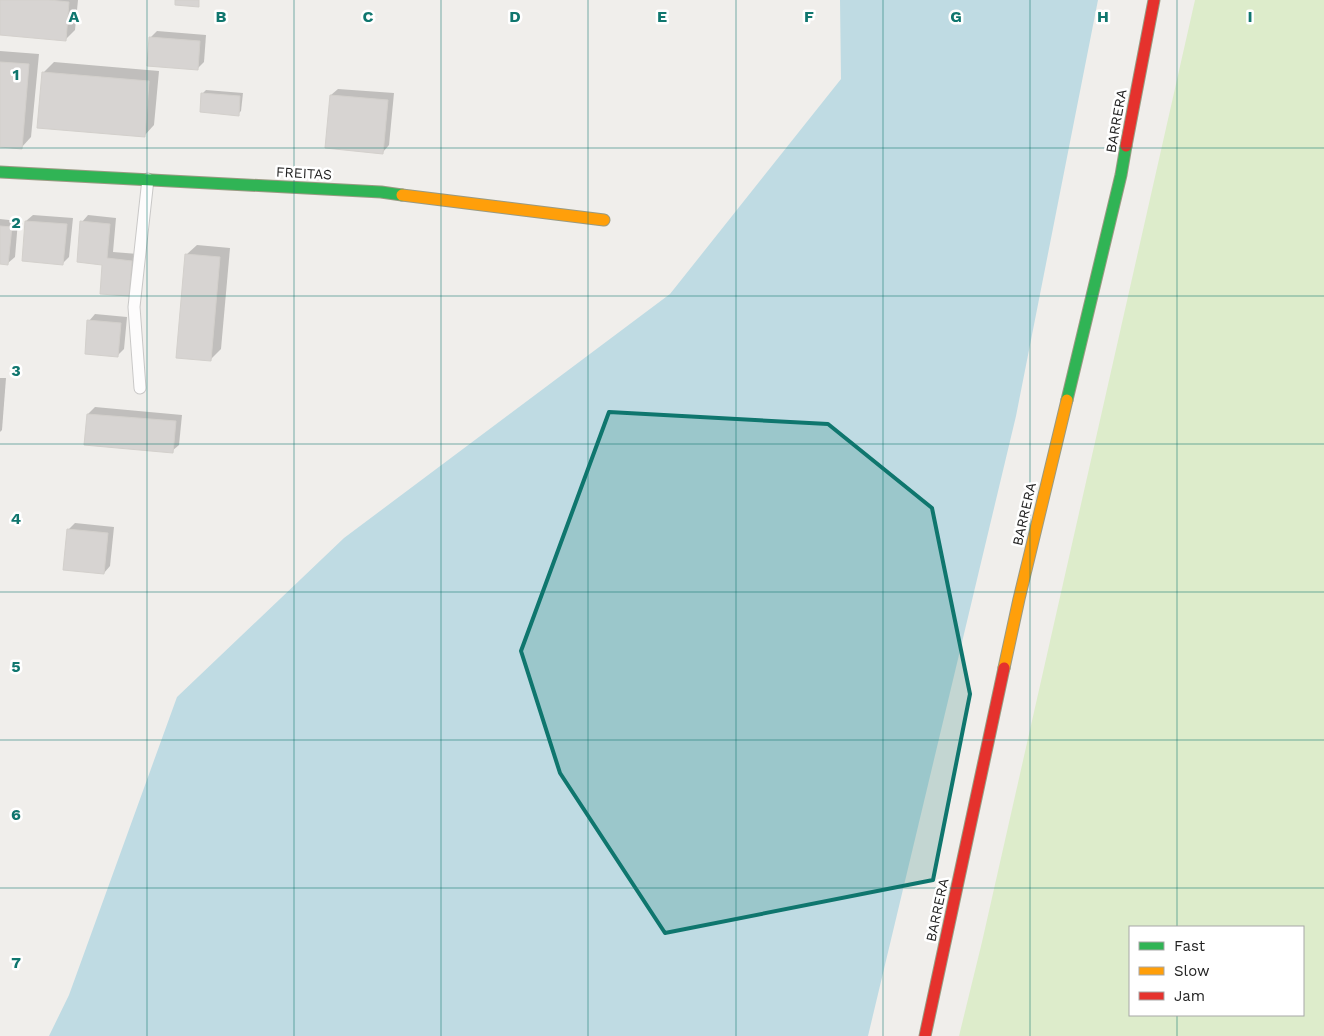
<svg xmlns="http://www.w3.org/2000/svg" width="1324" height="1036" font-family="'Work Sans',sans-serif">
<style>
.grass{fill:#ddeccb;fill-rule:evenodd}
.water{fill:#bfdbe3}
.shadow{fill:#0003}
.building{fill:#d7d4d2;stroke:#d3d0cc}
.lines{fill:none;stroke-linecap:round;stroke-linejoin:round}
.lane-casing{stroke:#c9c8c7;stroke-width:13}
.fast-casing{stroke:#999a82;stroke-width:13}
.slow-casing{stroke:#999a82;stroke-width:13}
.jam-casing{stroke:#999a82;stroke-width:13}
.lane{stroke:#fdfcfc;stroke-width:11}
.fast{stroke:#30b455;stroke-width:11}
.slow{stroke:#ff9f0a;stroke-width:11}
.jam{stroke:#e5322d;stroke-width:11}
.marked{fill:#0f766e;fill-opacity:0.2;stroke:#0f766e;stroke-width:4;stroke-linejoin:round}
.grid{fill:none;stroke:#0f766e;stroke-width:1;stroke-opacity:0.55}
.labels{text-anchor:middle;dominant-baseline:central;stroke-width:5;stroke-linejoin:round;paint-order:stroke}
.street-label{font-size:14px;fill:#222;stroke:#fff}
.grid-label{font-size:16px;text-anchor:middle;font-weight:bold;fill:#0f766e;stroke:#fff;stroke-width:5;stroke-linejoin:round;paint-order:stroke}
</style>
<rect width="100%" height="100%" fill="#f0eeeb"/>
<path class="grass" d="M1195 0H1324V1036H959L982 942ZM1130 927H1303V1015H1130Z"/>
<polygon class="water" points="840,0 1098,0 1016,416 868,1036 49,1036 69,995 177,697 344,538 670,294 841,79"/>
<g class="shadow">
<polygon points="0,0 78,0 75,30 65,40 0,34"/>
<polygon points="157,31 206,35 204,62 197,69 151,37"/>
<polygon points="0,51 39,54 31,137 21,148 0,146"/>
<polygon points="54,62 159,71 154,125 144,136 43,73"/>
<polygon points="338,89 394,93 389,145 383,152 331,95"/>
<polygon points="206,90 243,93 241,111 238,114 203,93"/>
<polygon points="33,215 73,218 69,257 63,263 26,221"/>
<polygon points="88,215 116,218 113,252 138,254 135,288 129,295 104,264 82,222"/>
<polygon points="0,219 18,221 15,257 8,263 0,263"/>
<polygon points="197,245 230,248 221,349 211,359 186,255"/>
<polygon points="95,314 127,317 124,349 117,356 89,321"/>
<polygon points="0,378 6,378 2,430 0,432"/>
<polygon points="95,407 182,415 179,445 172,451 86,444 88,414"/>
<polygon points="75,523 114,527 110,566 104,573 68,530"/>
</g>
<g class="building">
<polygon points="0,0 49,0 69,2 66,41 0,35"/>
<polygon points="175,0 199,0 199,7 175,5"/>
<polygon points="149,37 200,41 198,70 147,66"/>
<polygon points="0,62 29,64 22,149 0,147"/>
<polygon points="42,72 149,81 145,137 37,128"/>
<polygon points="201,93 240,96 239,116 200,112"/>
<polygon points="330,95 388,100 383,154 325,148"/>
<polygon points="25,221 67,224 63,265 22,261"/>
<polygon points="80,221 110,224 107,258 132,261 129,296 100,294 102,265 77,262"/>
<polygon points="0,226 12,227 8,265 0,264"/>
<polygon points="185,254 220,257 211,361 176,358"/>
<polygon points="87,320 121,323 118,357 85,354"/>
<polygon points="87,414 176,421 173,453 84,445"/>
<polygon points="67,529 108,533 104,574 63,570"/>
</g>
<g class="lines">
<defs>
<polyline id="lane" points="140,388 134,307 148,179"/>
<g id="fast">
<polyline points="0,172 381,192 402,195"/>
<polyline points="1067,400 1121,175 1126,146"/>
</g>
<g id="slow">
<polyline points="402,195 604,220"/>
<polyline points="1004,668 1019,599 1067,400"/>
</g>
<g id="jam">
<polyline points="1126,146 1154,0"/>
<polyline points="925,1036 1004,668"/>
</g>
</defs>
<use href="#lane" class="lane-casing"/>
<use href="#fast" class="fast-casing"/>
<use href="#slow" class="slow-casing"/>
<use href="#jam" class="jam-casing"/>
<use href="#lane" class="lane"/>
<use href="#fast" class="fast"/>
<use href="#slow" class="slow"/>
<use href="#jam" class="jam"/>
</g>
<path class="marked" d="M609 412 828 424 932 508 970 694 933 880 665 933 560 773 521 651Z"/>
<path class="grid" d="M147 0V1036M294 0V1036M441 0V1036M588 0V1036M736 0V1036M883 0V1036M1030 0V1036M1177 0V927M0 148H1324M0 296H1324M0 444H1324M0 592H1324M0 740H1324M0 888H1324M1177 1015V1036"/>
<g class="labels">
<g class="street-label">
<text transform="translate(1116 121) rotate(-80)">BARRERA</text>
<text transform="translate(304 173) rotate(3)">FREITAS</text>
<text transform="translate(1024 514) rotate(-77)">BARRERA</text>
<text transform="translate(937 910) rotate(-78)">BARRERA</text>
</g>
</g>
<g class="grid-label">
<text x="74" y="22">A</text>
<text x="221" y="22">B</text>
<text x="368" y="22">C</text>
<text x="515" y="22">D</text>
<text x="662" y="22">E</text>
<text x="809" y="22">F</text>
<text x="956" y="22">G</text>
<text x="1103" y="22">H</text>
<text x="1250" y="22">I</text>
<text x="16" y="80">1</text>
<text x="16" y="228">2</text>
<text x="16" y="376">3</text>
<text x="16" y="524">4</text>
<text x="16" y="672">5</text>
<text x="16" y="820">6</text>
<text x="16" y="968">7</text>
</g>
<rect x="1129" y="926" width="175" height="90" fill="#ffffff" stroke="#a7a7a7"/>
<rect x="1139" y="942" width="25" height="8" fill="#30b455" stroke="#a7a7a7"/>
<text x="1174" y="951" font-size="15" fill="#222222">Fast</text>
<rect x="1139" y="967" width="25" height="8" fill="#ff9f0a" stroke="#a7a7a7"/>
<text x="1174" y="976" font-size="15" fill="#222222">Slow</text>
<rect x="1139" y="992" width="25" height="8" fill="#e5322d" stroke="#a7a7a7"/>
<text x="1174" y="1001" font-size="15" fill="#222222">Jam</text>
</svg>
